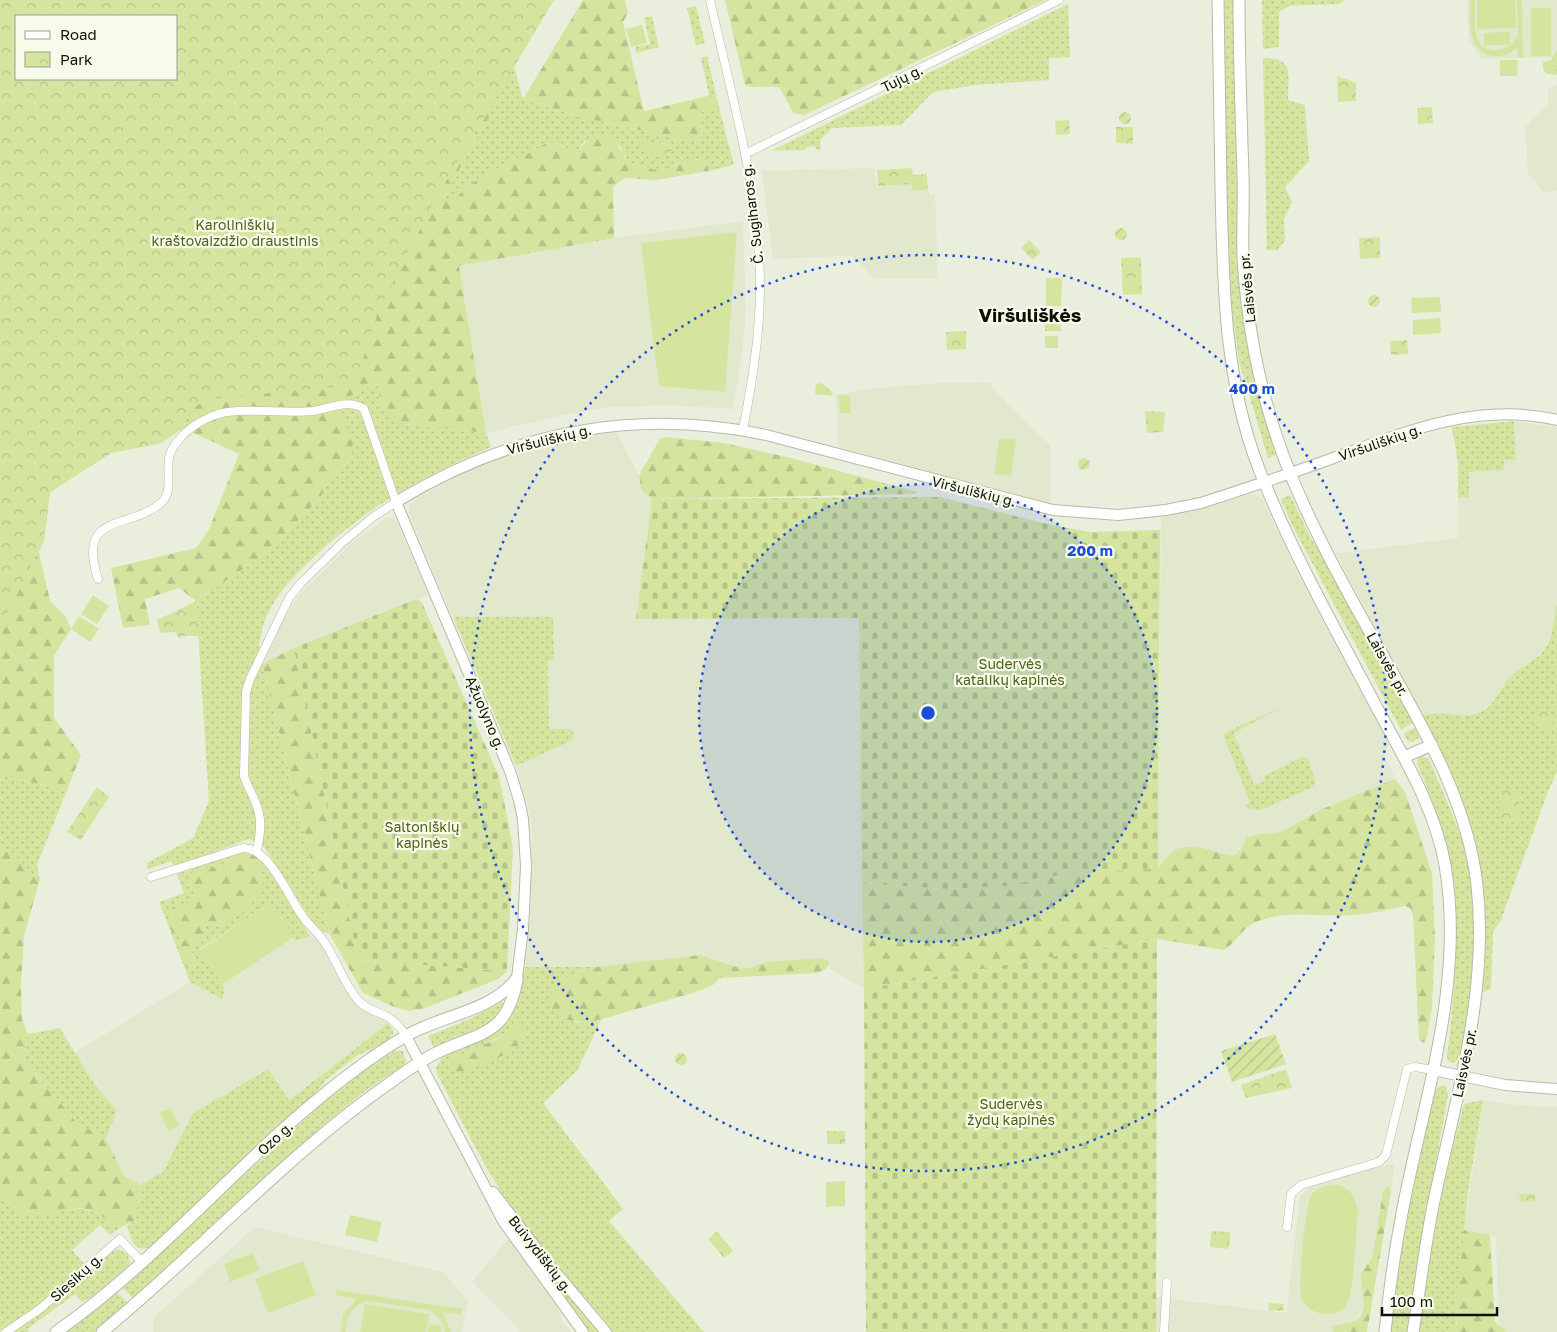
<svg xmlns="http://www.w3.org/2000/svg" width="1557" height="1332" font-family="'Golos Text',sans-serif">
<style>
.built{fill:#e1e8ce}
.grass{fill:url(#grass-dots);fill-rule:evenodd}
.forest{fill:url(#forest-firs)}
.cemetery{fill:url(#cemetery-stones)}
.park{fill:url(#park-crowns);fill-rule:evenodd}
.garden{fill:url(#garden-furrows)}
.pitch{fill:#d5e59f}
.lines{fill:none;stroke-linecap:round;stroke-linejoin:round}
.minor-casing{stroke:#b6baa9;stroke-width:9}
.secondary-casing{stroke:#b6baa9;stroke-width:12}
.primary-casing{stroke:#b6baa9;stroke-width:13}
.minor{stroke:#fff;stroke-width:8}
.secondary{stroke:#fff;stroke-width:10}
.primary{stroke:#fff;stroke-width:11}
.ring{fill:none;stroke:#1d4ed8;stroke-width:2.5;stroke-dasharray:2.5 5}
.labels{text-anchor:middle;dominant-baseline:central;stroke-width:4.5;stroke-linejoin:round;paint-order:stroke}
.street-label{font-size:14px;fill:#0f100a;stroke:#f7fcea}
.park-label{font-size:14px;fill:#535f1a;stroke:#f7fcea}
.district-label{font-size:19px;font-weight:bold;fill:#0f100a;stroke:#f7fcea}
.centre{fill:#1d4ed8;stroke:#f7fcea;stroke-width:2.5}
.ring-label{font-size:15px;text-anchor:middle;font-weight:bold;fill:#1d4ed8;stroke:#f7fcea;stroke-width:4.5;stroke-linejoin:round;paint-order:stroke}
</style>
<defs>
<pattern id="grass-dots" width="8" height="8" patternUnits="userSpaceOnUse" patternTransform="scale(1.25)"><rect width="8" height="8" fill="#d5e59f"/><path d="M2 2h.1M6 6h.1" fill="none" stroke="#b6c388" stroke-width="1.8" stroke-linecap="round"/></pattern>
<pattern id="forest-firs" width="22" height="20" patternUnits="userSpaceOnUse" patternTransform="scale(1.25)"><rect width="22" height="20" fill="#d5e59f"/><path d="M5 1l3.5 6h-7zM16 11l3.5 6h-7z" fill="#b6c388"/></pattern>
<pattern id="cemetery-stones" width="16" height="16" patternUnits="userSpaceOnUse" patternTransform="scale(1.25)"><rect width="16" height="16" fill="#d5e59f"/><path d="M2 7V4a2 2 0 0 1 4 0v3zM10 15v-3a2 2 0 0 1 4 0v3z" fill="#b6c388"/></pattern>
<pattern id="park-crowns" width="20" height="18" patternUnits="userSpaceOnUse" patternTransform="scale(1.25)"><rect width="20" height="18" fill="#d5e59f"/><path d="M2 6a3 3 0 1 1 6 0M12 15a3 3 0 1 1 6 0" fill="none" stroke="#b6c388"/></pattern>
<pattern id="garden-furrows" width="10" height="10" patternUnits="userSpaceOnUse" patternTransform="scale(1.25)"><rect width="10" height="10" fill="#d5e59f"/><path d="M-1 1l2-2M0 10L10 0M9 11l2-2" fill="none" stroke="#b6c388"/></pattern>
</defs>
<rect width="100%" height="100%" fill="#eaefdd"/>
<g class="built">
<polygon points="1467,0 1557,0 1557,57 1482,59 1469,42"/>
<polygon points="1557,84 1557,191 1543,192 1528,173 1525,127 1548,103 1548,90"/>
<polygon points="875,168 876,186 912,184 913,190 928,190 929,195 935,195 938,278 874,278 852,256 773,259 762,171"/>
<polygon points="743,221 746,312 742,355 733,409 670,405 611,407 563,415 486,433 459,266 607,239"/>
<polygon points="990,382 994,390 1050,445 1050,503 838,447 836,395 865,389 939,383"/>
<polygon points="1514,421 1557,427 1557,603 1554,623 1546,647 1527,666 1514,673 1502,687 1491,706 1478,713 1462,716 1437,713 1422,717 1336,553 1458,538 1458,498 1469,497 1469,472 1504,470 1504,460 1516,459"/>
<polygon points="615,430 639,475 642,491 652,499 637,619 859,618 864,989 828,968 829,964 740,968 700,955 609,967 525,967 530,917 532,835 530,812 516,766 573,740 574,734 571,729 549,730 548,660 554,659 553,617 453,617 410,516 409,505 415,499 451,479 495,459 548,442"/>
<polygon points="1256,494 1263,500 1296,571 1386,738 1388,746 1384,755 1396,780 1320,810 1287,829 1273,834 1259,834 1241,845 1237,854 1230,857 1197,847 1171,853 1158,867 1161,517 1194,511 1246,495"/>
<polygon points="388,517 395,519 398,525 428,595 294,648 262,664 284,618 298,596 354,541"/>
<polygon points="271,903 296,941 310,936 321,943 357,1006 388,1023 288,1100 268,1069 193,1113 163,1172 140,1185 124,1176 106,1138 117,1111 94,1084 74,1053 190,982 222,999 225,988 200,950"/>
<polygon points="1483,1100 1526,1106 1557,1107 1557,1332 1507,1332 1499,1325 1496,1236 1464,1230"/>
<polygon points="1395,1163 1391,1191 1388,1185 1383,1192 1372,1258 1364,1269 1360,1280 1364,1300 1362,1311 1356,1321 1334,1326 1332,1329 1334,1332 1156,1332 1155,1297 1286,1313 1300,1196 1316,1183"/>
<polygon points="255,1227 443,1272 468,1301 462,1332 153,1332 154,1317"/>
<polygon points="508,1239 558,1308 562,1321 571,1332 519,1332 520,1330 472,1282"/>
</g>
<g class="grass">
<path d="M223 0 513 63 523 99 581 117 684 140H696L703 133 701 112 719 107 734 165 709 171C702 146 674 170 659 170 649 170 640 163 629 163L619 145 584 141 577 153 555 142H549L472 183 451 202 444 196 489 117 176 16H159Z"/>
<polygon points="1224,0 1234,0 1238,236 1260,397 1277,455 1268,458 1239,361 1227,274"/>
<polygon points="1262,0 1345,0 1339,4 1289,6 1279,12 1279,47 1263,49"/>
<polygon points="1068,4 1070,57 1049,58 1049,80 976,85 933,92 901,125 832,128 820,140 821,150 816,150 815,146 806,147 806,150 771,151"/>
<polygon points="696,6 705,43 696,46 687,8"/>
<polygon points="652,16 659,47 636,53 635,47 650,44 644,18"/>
<polygon points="707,56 716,94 709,95 701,58"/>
<path d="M1263 58C1295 57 1288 76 1288 100L1305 105 1309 161 1285 187 1292 202 1284 219 1285 240 1278 250H1267Z"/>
<path d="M378 384 381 402 404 424 486 433 491 447C421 478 371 504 314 557 294 576 273 597 264 623 260 636 259 648 259 661L262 664 329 933 318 931 264 847 249 839 174 867 172 861 148 869 147 863 193 838 209 801 196 601 265 554 320 498 330 476 352 459 334 407 362 389Z"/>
<polygon points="1514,421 1516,460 1504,460 1504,470 1469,472 1469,497 1458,498 1458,464 1452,427"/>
<polygon points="1290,495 1310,537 1329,566 1414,722 1401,730 1292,525 1281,499"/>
<path d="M1557 603V772L1547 794 1501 920 1493 932 1491 989 1482 992C1485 937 1486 883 1471 829L1422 717C1440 708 1460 720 1478 713 1497 707 1499 686 1513 674 1524 665 1538 660 1546 647 1554 635 1553 617 1557 603Z"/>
<polygon points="453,617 553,617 554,660 548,661 549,729 571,729 574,734 573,740 516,766"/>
<polygon points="1281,708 1234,733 1254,785 1265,781 1264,776 1302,757 1308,759 1316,783 1313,787 1261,810 1250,809 1245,805 1250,802 1223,735 1241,725"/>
<polygon points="1416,727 1419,738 1413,742 1408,741 1403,734"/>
<path d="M1422 756 1429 759C1443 793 1459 826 1469 862 1484 921 1471 999 1460 1058L1454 1063 1448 1061 1447 1056C1457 978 1462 901 1440 824 1434 803 1425 783 1417 763L1419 757Z"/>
<path d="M13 778 67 790 37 865 40 879C24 871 19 851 0 849V780Z"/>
<path d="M236 853H245L231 858 225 866C211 868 194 865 188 879L196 899 189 905 175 906 178 934 194 963 192 950C198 942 200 933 207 926L226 925 263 884 259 857 268 867 310 936 296 941 271 903 200 949 225 988 222 999 190 982 159 902 184 893 177 874Z"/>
<path d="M525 967H596L578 972 573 1022 588 1023 601 1020 577 1071 543 1103 623 1209 609 1221 704 1332H613C578 1292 541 1252 512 1208 483 1166 461 1119 437 1074L436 1068 442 1057 514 1008ZM508 1032H524L518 1047 487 1043Z"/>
<polygon points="502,1002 506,1006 487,1027 435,1050 428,1036 463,1022"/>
<path d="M388 1023 393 1029V1034L387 1042 358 1055 327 1079 311 1098 148 1248C133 1252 131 1237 127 1226L134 1221 140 1197V1185L163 1172 193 1113 268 1069 289 1100Z"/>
<polygon points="60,1028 94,1084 117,1111 106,1138 77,1123 24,1060 28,1034"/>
<polygon points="395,1051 403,1051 406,1061 404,1065 365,1091 322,1126 134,1300 122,1287 324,1102 369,1067"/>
<path d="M1442 1085 1446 1086 1448 1095 1416 1271 1409 1332H1391C1399 1250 1417 1170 1435 1090Z"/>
<path d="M1483 1100 1468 1192 1456 1313 1457 1332H1419C1428 1254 1444 1180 1464 1104Z"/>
<path d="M0 1191C30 1239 59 1198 95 1212 103 1215 110 1225 116 1230L110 1235 100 1225 72 1250 85 1265 41 1304 0 1331Z"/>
<path d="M494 1197 568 1296 600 1332H589C554 1289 522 1244 494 1197Z"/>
<polygon points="118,1249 128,1254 130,1264 98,1293 82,1302 75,1294 27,1329 29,1332 13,1332 69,1292 112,1252"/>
<polygon points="116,1291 129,1304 95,1332 66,1332"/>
</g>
<g class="forest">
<polygon points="583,0 625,0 628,13 623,22 644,111 716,94 719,107 701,112 703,133 696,140 684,140 581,117 523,99"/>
<path d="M725 0H1046L804 115 793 113 780 88C767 84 756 90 745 85Z"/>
<polygon points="1557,49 1557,75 1547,74 1543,69 1543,62 1551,60"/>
<path d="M16 79H176L485 104 489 117 444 196 451 202 472 183 549 142H555L577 153C588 139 593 130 612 137L629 163C640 162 649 170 659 170 674 170 702 146 709 171L655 180 625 178 613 187 614 238 459 266 486 433 404 424 387 417 381 402 378 384 362 389 334 407 353 437 352 459 330 476 320 498 265 554 196 601 179 588 145 599 150 625 123 628 111 568 196 548 209 529 239 454 183 428 161 443 111 453 50 492 44 540 39 552 50 601 66 617 71 629 54 656V718L81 755 67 790 13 778 0 780V285Z"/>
<polygon points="665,437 724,443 791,458 917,492 914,494 652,499 642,491 639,475 660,439"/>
<polygon points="294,648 358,960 507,971 498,979 425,1008 410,1011 394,1007 363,993 329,933 262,664"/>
<path d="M1392 780H1396L1405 792 1432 873 1435 938 1432 1008 1426 1041 1424 1043 1419 1040 1413 915 1410 908 1405 906C1387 910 1370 914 1352 915 1319 918 1282 908 1252 924 1241 930 1236 943 1224 950L1157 939 864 989 862 883 943 889 1004 886 1070 873 1158 867C1163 863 1167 856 1172 852 1188 840 1213 852 1230 856L1237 854 1247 838 1259 834H1273L1287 829 1320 810Z"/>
<path d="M0 849C19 851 24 871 40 879L24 936 21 985 22 1019 28 1034 24 1060 77 1123 106 1138 124 1176 140 1185V1197L134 1221 116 1230C110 1225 103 1215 96 1212 59 1196 33 1243 0 1191Z"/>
<path d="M245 853 259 857 263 884 258 899 245 911 226 925 207 926C200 933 198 942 192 950L194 967 192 969 186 967C181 957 178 951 182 940L170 929 169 910C178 903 187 907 196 899L188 879C194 865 211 868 225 866L231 858Z"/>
<polygon points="700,955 740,968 750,968 766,962 821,958 828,960 829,964 825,970 817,973 720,978 713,985 696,992 588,1023 562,1019 551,1009 552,992 563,980 578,972 596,967"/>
<polygon points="518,1024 524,1032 518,1047 509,1053 463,1072 457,1073 452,1069 451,1064 456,1057 499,1038"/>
<path d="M1388 1185 1391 1191 1367 1332H1334L1332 1329 1334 1326 1356 1321C1371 1308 1359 1290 1361 1274L1372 1258 1383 1192Z"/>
<polygon points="1464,1230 1490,1235 1495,1322 1507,1332 1457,1332 1456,1313"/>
</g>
<g class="cemetery">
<polygon points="940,497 1051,525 1090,532 1160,530 1158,867 1154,869 1070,873 1004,886 946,889 862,883 859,618 636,619 652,499"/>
<polygon points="416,599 422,603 499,776 513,847 507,971 358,960 294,648"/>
<polygon points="1157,939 1156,1332 866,1332 864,989"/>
</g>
<g class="park">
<path d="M0 0H554L435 200 378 312 355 385 208 399 192 409 183 428 161 443 111 453 50 492 44 540 0 629ZM176 16V79H16V16Z"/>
<polygon points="1337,76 1356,83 1356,101 1338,102"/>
<polygon points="1432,107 1433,123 1418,124 1417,108"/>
<polygon points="1069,120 1070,134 1056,135 1055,121"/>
<polygon points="1116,127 1133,127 1133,144 1116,143"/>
<polygon points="642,137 672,144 673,150 657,157 642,146"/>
<polygon points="912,168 913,175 927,174 928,190 912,190 912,184 878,186 877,170"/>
<polygon points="1380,237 1380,258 1360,259 1359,238"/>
<polygon points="1029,240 1041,252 1033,260 1021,248"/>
<polygon points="1141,257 1142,294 1123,295 1121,258"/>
<polygon points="1060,314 1061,331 1045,331 1044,315"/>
<polygon points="966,331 966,349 947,350 946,332"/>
<polygon points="1407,340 1408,354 1391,355 1390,341"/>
<polygon points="822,383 833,393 832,396 815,394 816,384"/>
<polygon points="1145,411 1165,412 1163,432 1147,433"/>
<polygon points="196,601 200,636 183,636 179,639 176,632 160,633 157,620"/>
<polygon points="1539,709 1555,717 1548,732 1532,724"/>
<polygon points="97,787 109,797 81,840 67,832"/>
<rect x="1499" y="790" width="20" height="32"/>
<polygon points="1286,1069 1292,1088 1246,1098 1241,1085"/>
<rect x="827" y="1131" width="18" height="13"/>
<polygon points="1519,1194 1535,1194 1535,1201 1520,1202"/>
<polygon points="717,1231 733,1251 724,1258 708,1239"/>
<polygon points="1211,1231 1230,1232 1229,1249 1210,1247"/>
<polygon points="1269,1303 1284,1304 1283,1311 1268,1310"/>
</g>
<g class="garden">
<circle cx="1125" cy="118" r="6"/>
<circle cx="1121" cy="234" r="6"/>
<circle cx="1374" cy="301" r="6"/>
<circle cx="1084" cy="464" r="6"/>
<polygon points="1275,1034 1286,1064 1232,1082 1221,1051"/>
<circle cx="681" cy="1059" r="6"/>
</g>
<g class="pitch">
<path d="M1470 0H1475C1475 11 1474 24 1476 35 1482 58 1509 53 1518 36L1517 0H1522L1523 58H1518L1517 48C1510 54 1502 57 1492 56 1466 51 1470 20 1470 0Z"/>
<polygon points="1477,0 1515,0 1516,28 1477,29"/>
<rect x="1531" y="8" width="20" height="48"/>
<polygon points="642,25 647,43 631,47 626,29"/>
<polygon points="1510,32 1510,45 1484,45 1484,33"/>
<polygon points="1500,60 1518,60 1517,76 1500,76"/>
<polygon points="737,232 725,392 659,386 641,243"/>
<polygon points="1046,278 1062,278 1061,306 1046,306"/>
<polygon points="1440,297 1441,312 1412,313 1411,298"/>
<polygon points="1440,318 1441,333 1413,335 1413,320"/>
<rect x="1045" y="336" width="13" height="12"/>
<polygon points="839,395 850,395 851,413 840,413"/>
<polygon points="999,438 1016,440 1011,476 994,474"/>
<polygon points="93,595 109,606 97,624 81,614"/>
<polygon points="79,616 99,629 90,642 71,629"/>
<polygon points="271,903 294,937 223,984 200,950"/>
<polygon points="171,1108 179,1126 168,1131 160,1112"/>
<polygon points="845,1181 845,1206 826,1207 826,1182"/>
<path d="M1329 1185C1347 1183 1354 1194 1358 1210 1355 1239 1356 1270 1349 1298 1344 1321 1310 1318 1302 1299 1297 1288 1305 1205 1312 1194 1316 1188 1323 1187 1329 1185Z"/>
<polygon points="350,1215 382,1222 377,1242 345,1235"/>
<polygon points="253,1253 260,1270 230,1282 224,1264"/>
<polygon points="303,1261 316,1295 268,1313 255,1279"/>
<path d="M336 1290 462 1309 461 1315 443 1312 451 1332H445L441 1320 430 1310 368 1301C353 1305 345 1316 346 1332H341L343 1314 357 1299 335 1295Z"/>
<polygon points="365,1304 429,1314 426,1332 360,1332"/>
<polygon points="429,1324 442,1326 441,1332 427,1332"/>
</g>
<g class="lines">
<defs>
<g id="minor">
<path d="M710 0C731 94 760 190 760 287 760 335 752 383 743 430"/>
<polyline points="745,154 1059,0"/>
<path d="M98 579C76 510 131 531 162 502 174 490 165 469 170 454 172 447 178 441 183 435 192 426 206 418 218 414 246 407 283 414 313 411 329 409 350 398 364 409L396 502 373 517 343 542 300 584 289 598 250 679 246 692 244 776C248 789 257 801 259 814 262 826 259 839 257 851"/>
<path d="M151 877 243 848C268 847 288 895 301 914 308 925 319 933 325 943 337 961 344 984 358 1000 373 1017 389 1008 406 1036"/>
<polyline points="1287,1227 1291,1194 1301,1185 1379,1162 1386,1155 1407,1069 1415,1067 1433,1070"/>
<polyline points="6,1332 40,1309 120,1239 142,1262"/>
<polyline points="1164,1332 1167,1282"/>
</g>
<g id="secondary">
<path d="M517 978 523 929 526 866 523 819 519 800 510 771 396 502C511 432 633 407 766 435L1053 510 1118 515 1166 510 1201 503C1244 489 1286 475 1328 460 1402 433 1477 401 1557 420"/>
<polyline points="406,1036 503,1221 583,1332"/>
<polyline points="1433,1070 1505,1085 1557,1089"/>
<polyline points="493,1192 547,1262 606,1332"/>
</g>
<g id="primary">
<path d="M1218 0C1219 63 1220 125 1221 188 1223 283 1224 379 1259 469 1291 551 1335 628 1376 706 1403 756 1435 808 1445 865 1465 981 1425 1095 1403 1208 1395 1249 1389 1291 1385 1332"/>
<path d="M1239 0C1239 58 1241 116 1243 174 1244 202 1242 230 1243 258 1247 324 1260 393 1283 455 1310 527 1349 595 1386 661 1425 731 1468 804 1477 885 1489 993 1456 1097 1434 1201 1425 1244 1420 1289 1413 1332"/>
<polyline points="1404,757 1432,745"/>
<path d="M56 1332C170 1252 256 1139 370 1059 386 1048 403 1036 422 1028 453 1014 496 1007 517 978"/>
<path d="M102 1332C201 1251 286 1155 391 1082 406 1071 420 1061 436 1053 480 1032 507 1036 517 980"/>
</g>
</defs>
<use href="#minor" class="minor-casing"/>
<use href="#secondary" class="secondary-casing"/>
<use href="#primary" class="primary-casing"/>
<use href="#minor" class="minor"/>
<use href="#secondary" class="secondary"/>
<use href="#primary" class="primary"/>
</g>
<circle cx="928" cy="713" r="229" fill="#1d4ed8" fill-opacity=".12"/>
<g class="ring">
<circle cx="928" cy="713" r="229"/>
<circle cx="928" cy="713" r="458"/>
</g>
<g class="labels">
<g class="street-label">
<text transform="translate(902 78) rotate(-26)">Tujų g.</text>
<text transform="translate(752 214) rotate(-97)">Č. Sugiharos g.</text>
<text transform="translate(1247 288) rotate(-95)">Laisvės pr.</text>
<text transform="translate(549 439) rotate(-14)">Viršuliškių g.</text>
<text transform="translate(1380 442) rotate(-19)">Viršuliškių g.</text>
<text transform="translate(974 491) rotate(14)">Viršuliškių g.</text>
<text transform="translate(1388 664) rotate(61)">Laisvės pr.</text>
<text transform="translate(486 713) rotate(67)">Ąžuolyno g.</text>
<text transform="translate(1464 1063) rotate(-78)">Laisvės pr.</text>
<text transform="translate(275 1138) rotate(-43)">Ozo g.</text>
<text transform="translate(541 1254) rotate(52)">Buivydiškių g.</text>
<text transform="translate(76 1277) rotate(-42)">Siesikų g.</text>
</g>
<g class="park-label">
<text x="235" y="224">Karoliniškių<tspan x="235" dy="16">kraštovaizdžio draustinis</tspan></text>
<text x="1010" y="663">Sudervės<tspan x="1010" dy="16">katalikų kapinės</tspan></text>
<text x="422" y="826">Saltoniškių<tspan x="422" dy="16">kapinės</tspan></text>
<text x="1011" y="1103">Sudervės<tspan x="1011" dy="16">žydų kapinės</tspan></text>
</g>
<g class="district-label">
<text x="1030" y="314">Viršuliškės</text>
</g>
</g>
<circle cx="928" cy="713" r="8" class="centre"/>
<g class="ring-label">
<text x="1252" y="394">400 m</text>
<text x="1090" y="556">200 m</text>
</g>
<rect x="15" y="15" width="162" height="65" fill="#f7fcea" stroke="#9a9e90"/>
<rect x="25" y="31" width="25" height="8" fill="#ffffff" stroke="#9a9e90"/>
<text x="60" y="40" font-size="15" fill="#0f100a">Road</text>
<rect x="25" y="52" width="25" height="15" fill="url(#park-crowns)" stroke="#9a9e90"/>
<text x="60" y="65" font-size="15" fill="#0f100a">Park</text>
<path d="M1382 1307v8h115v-8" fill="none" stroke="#0f100a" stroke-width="2.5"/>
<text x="1390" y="1307" font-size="15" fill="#0f100a" stroke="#f7fcea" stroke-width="4" paint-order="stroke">100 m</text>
</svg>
